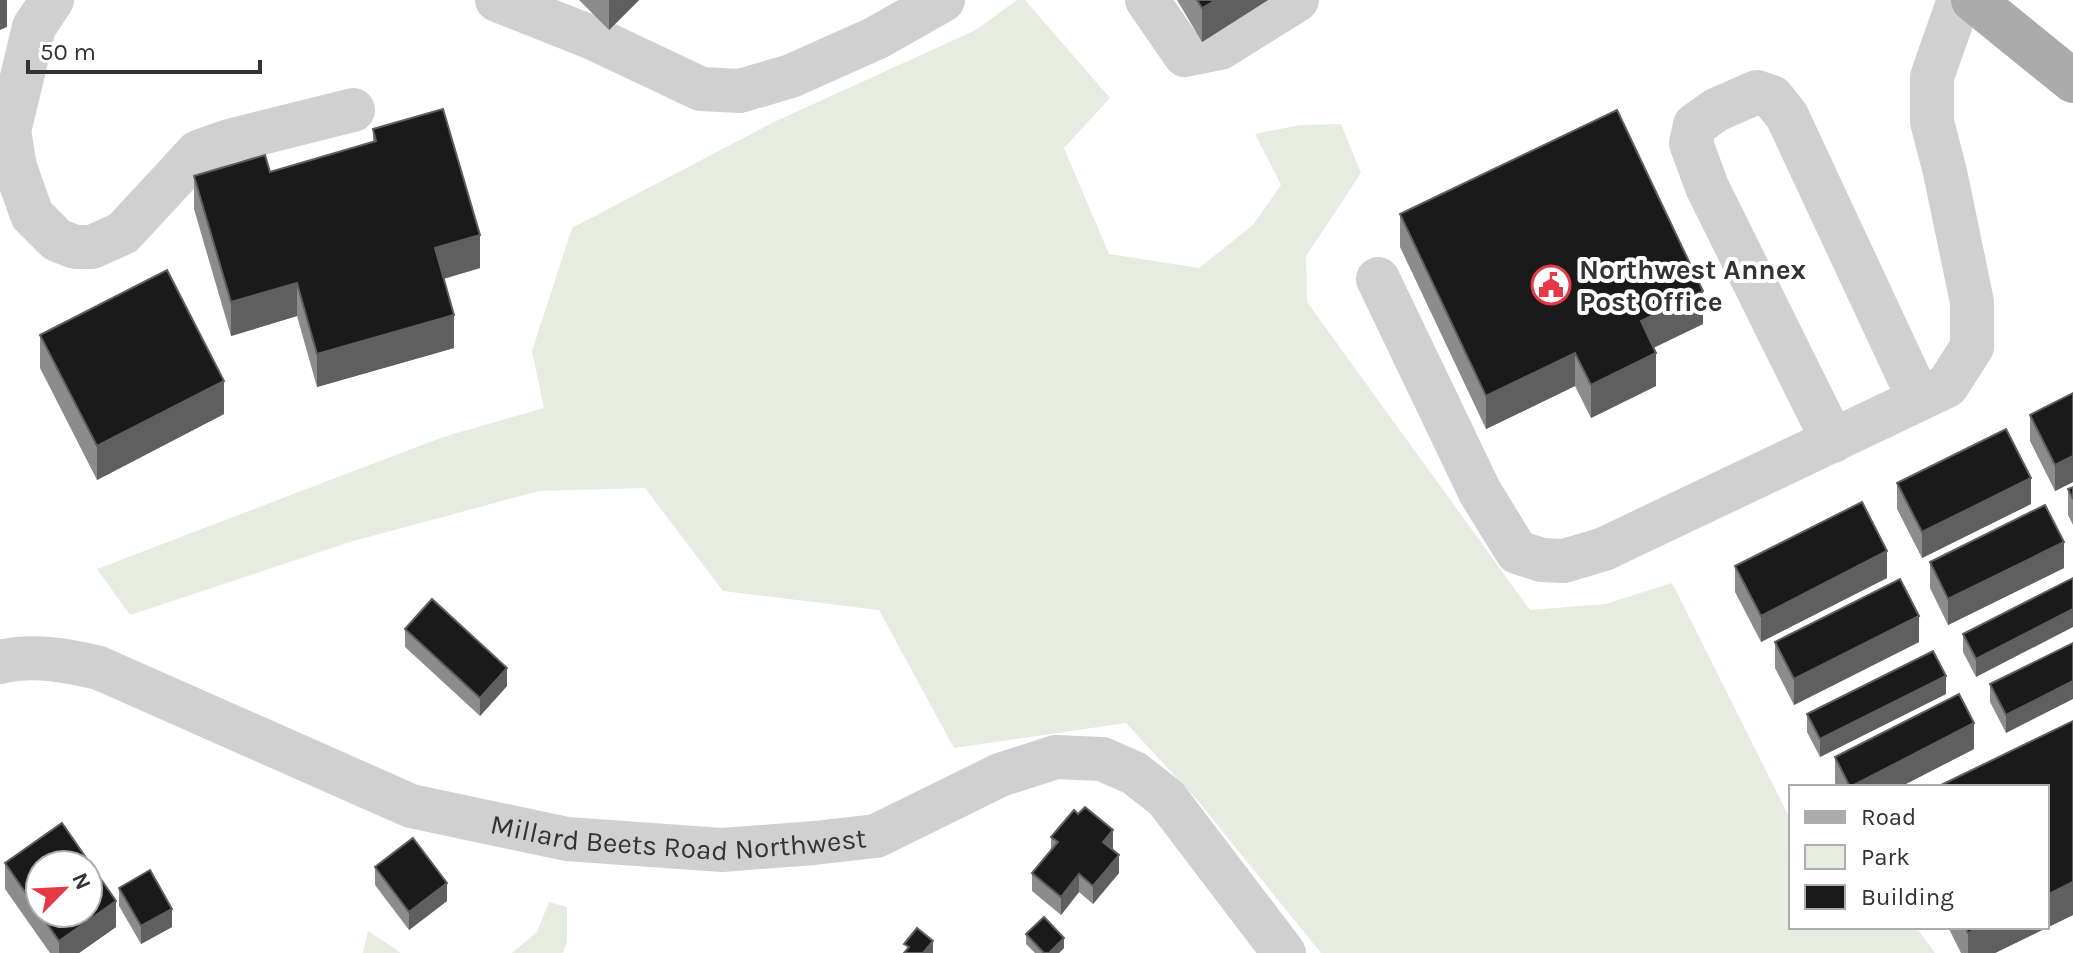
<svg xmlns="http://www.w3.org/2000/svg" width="2073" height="953" font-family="Karla,sans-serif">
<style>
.green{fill:#e6ecdf}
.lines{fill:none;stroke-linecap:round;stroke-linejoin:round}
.minor{stroke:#d0d0d0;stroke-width:44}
.major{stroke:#ababab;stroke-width:44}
.wall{fill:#8c8c8c}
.shaded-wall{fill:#5f5f5f}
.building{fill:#1a1a1a;stroke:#5f5f5f;stroke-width:2;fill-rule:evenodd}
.labels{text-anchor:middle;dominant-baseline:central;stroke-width:8;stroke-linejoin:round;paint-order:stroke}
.poi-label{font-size:28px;font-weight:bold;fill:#333;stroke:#fff;text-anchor:start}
.street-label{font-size:28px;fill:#333;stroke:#fff}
</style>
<rect width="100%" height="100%" fill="#fff"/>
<g class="green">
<polygon points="1017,0 1025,0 1110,98 1064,148 1109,254 1199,268 1253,225 1281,185 1255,134 1300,125 1341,124 1361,173 1306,256 1307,302 1530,610 1605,604 1672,583 1791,821 1791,927 1916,927 1935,953 1321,953 1198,801 1126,723 954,748 879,610 723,591 645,488 539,491 350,542 130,615 97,569 443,437 544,408 532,351 572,228 774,122 976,30"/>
<polygon points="549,902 567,907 567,942 563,953 512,953 537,932"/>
<polygon points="368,931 401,953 363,953"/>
</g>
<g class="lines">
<g class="minor">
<polyline points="497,0 593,38 701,89 740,91 791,76 876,38 943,0"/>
<polyline points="1147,0 1185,55 1220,48 1297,0"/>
<polyline points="9,131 15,167 32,215 57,240 75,247 92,247 123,233 198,152 229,141 353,110"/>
<polyline points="0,135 9,131 34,27 52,0"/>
<polyline points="1378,279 1480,492 1517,552 1542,560 1564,561 1604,549 1947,386 1972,347 1972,302 1945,172 1932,122 1932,77 1959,0"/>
<polyline points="1833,441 1707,187 1691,143 1695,125 1716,110 1757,92 1772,97 1787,116 1919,399"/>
<path id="s1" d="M0 662C33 654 66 660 99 668L411 806 567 839 722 850 814 843 876 836 1000 775 1056 757 1102 759 1134 773 1166 798 1284 953"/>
</g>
<polyline class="major" points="1973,0 2073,81"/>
</g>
<g class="wall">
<polygon points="579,0 639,0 609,30"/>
<polygon points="1177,0 1268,0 1202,42"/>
<polygon points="373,129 480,268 444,279 454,348 317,387 297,316 231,336 194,209 194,176 270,172 373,142"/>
<polygon points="1400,214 1703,324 1654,347 1656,386 1591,418 1575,386 1486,429 1400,247"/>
<polygon points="40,335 224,414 97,480 40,368"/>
<polygon points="2073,393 2073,482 2055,491 2030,441 2030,415"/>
<polygon points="1897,483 2031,504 1922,558 1897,509"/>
<polygon points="2073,487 2073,525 2068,515 2068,489"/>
<polygon points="1930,562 2064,568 1948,625 1930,588"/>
<polygon points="1735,566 1887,578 1761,642 1735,592"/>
<polygon points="2073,578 1976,677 1963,652 1963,634"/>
<polygon points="405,629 507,686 480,716 405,647"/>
<polygon points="1775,642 1919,642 1794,705 1775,668"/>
<polygon points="2073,643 2006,733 1990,702 1990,684"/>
<polygon points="1946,694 1820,757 1807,732 1807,714"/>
<polygon points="2073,721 2073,915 1995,953 1961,953 1948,927 2047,927"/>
<polygon points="1974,749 1900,787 1837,787 1835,783 1835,757"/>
<polygon points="1051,837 1113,848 1119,873 1093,904 1079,892 1061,915 1032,891 1032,873 1051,850"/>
<polygon points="5,863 116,927 79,953 50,953 5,889"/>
<polygon points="375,867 447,901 409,930 375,885"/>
<polygon points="119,888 172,927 141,944 119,906"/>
<polygon points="1026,934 1064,948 1059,953 1035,953 1026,944"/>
</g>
<g class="shaded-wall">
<polygon points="0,0 7,0 7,27 0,30"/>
<polygon points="609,0 639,0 609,30"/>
<polygon points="1216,0 1268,0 1202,42 1202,8"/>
<polygon points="480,235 480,268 435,281 435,248"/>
<polygon points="297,283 297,316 231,336 231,302"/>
<polygon points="1703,291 1703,324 1641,354 1641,321"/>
<polygon points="454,315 454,348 317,387 317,354"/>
<polygon points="1575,353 1575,386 1486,429 1486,396"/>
<polygon points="1656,353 1656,386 1591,418 1591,385"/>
<polygon points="224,381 224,414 97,480 97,446"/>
<polygon points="2073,456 2073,482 2055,491 2055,465"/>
<polygon points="2031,478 2031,504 1922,558 1922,532"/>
<polygon points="2064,542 2064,568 1948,625 1948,599"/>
<polygon points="1887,551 1887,578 1761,642 1761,616"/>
<polygon points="2073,609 2073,627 1976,677 1976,659"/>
<polygon points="1919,616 1919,642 1794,705 1794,679"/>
<polygon points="507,668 507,686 480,716 480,698"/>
<polygon points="1946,676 1946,694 1820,757 1820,739"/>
<polygon points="2073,681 2073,699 2006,733 2006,715"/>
<polygon points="1974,723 1974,749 1900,787 1850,787"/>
<polygon points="1113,830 1113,848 1103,860 1103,842"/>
<polygon points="1119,855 1119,873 1093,904 1093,886"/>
<polygon points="1079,874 1079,892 1061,915 1061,897"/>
<polygon points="2073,882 2073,915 1995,953 1968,953 1968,933 1981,927 2047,927 2047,895"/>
<polygon points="447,883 447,901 409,930 409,912"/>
<polygon points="116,901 116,927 79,953 59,953 59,941"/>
<polygon points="172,909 172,927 141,944 141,926"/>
<polygon points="1064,938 1064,948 1059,953 1049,953"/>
<polygon points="933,941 933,953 923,953"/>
</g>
<g class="building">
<polygon points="1197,0 1216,0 1202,8"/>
<polygon points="443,109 480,235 435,248 454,315 317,354 297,283 231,302 194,176 265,155 270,172 376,141 373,129"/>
<polygon points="1617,110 1703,291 1641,321 1656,353 1591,385 1575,353 1486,396 1400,214"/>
<polygon points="167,270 224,381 97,446 40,335"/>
<polygon points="2073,393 2073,456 2055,465 2030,415"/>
<polygon points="2006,429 2031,478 1922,532 1897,483"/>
<polygon points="2073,487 2073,499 2068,489"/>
<polygon points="1862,502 1887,551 1761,616 1735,566"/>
<polygon points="2045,505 2064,542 1948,599 1930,562"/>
<polygon points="2073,578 2073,609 1976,659 1963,634"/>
<polygon points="1900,579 1919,616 1794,679 1775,642"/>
<polygon points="432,599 507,668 480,698 405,629"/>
<polygon points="2073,643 2073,681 2006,715 1990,684"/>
<polygon points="1933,651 1946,676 1820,739 1807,714"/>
<polygon points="1959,694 1974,723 1850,787 1835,757"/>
<polygon points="2073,721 2073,882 2047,895 2047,787 1937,787"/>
<polygon points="1085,807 1113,830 1103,842 1119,855 1093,886 1079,874 1061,897 1032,873 1058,842 1051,837 1074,810 1078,814"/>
<path d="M62 823 116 901 59 941 5 863ZM40 865H88V913H40Z"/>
<polygon points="413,838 447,883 409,912 375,867"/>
<polygon points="150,870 172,909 141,926 119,888"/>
<polygon points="1044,917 1064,938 1049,953 1044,953 1026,934"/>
<polygon points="1965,927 1981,927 1968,933"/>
<polygon points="917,928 933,941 923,953 904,953 909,947 904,944"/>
</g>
<defs>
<symbol id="civic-ring" viewBox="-11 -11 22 22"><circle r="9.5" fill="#fff" stroke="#e63946" stroke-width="1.5"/><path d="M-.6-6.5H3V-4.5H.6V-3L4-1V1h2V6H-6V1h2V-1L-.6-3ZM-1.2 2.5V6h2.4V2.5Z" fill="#e63946"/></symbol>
</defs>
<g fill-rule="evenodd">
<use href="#civic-ring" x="1529" y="263" width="44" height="44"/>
</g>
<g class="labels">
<g class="poi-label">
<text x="1579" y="269">Northwest Annex<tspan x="1579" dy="32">Post Office</tspan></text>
</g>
<g class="street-label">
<text stroke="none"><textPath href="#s1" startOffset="712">Millard Beets Road Northwest</textPath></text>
</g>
</g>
<rect x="1789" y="785" width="260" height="144" fill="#ffffff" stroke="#adadad" stroke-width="2"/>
<rect x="1805" y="811" width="40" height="12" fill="#ababab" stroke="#adadad" stroke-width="2"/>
<text x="1861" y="825" font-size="24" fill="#333333">Road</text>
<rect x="1805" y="845" width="40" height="24" fill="#e6ecdf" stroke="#adadad" stroke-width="2"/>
<text x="1861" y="865" font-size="24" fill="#333333">Park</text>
<rect x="1805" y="885" width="40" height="24" fill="#1a1a1a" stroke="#adadad" stroke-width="2"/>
<text x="1861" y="905" font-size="24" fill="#333333">Building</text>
<g transform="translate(64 889) rotate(66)"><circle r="38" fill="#ffffff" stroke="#adadad" stroke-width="2"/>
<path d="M0-6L14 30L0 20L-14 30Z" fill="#e63946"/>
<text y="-12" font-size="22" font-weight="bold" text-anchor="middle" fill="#333333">N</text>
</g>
<path d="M28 60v12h232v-12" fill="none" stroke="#333333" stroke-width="4"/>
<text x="40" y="60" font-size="24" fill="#333333" stroke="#ffffff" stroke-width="6" paint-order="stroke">50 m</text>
</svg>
